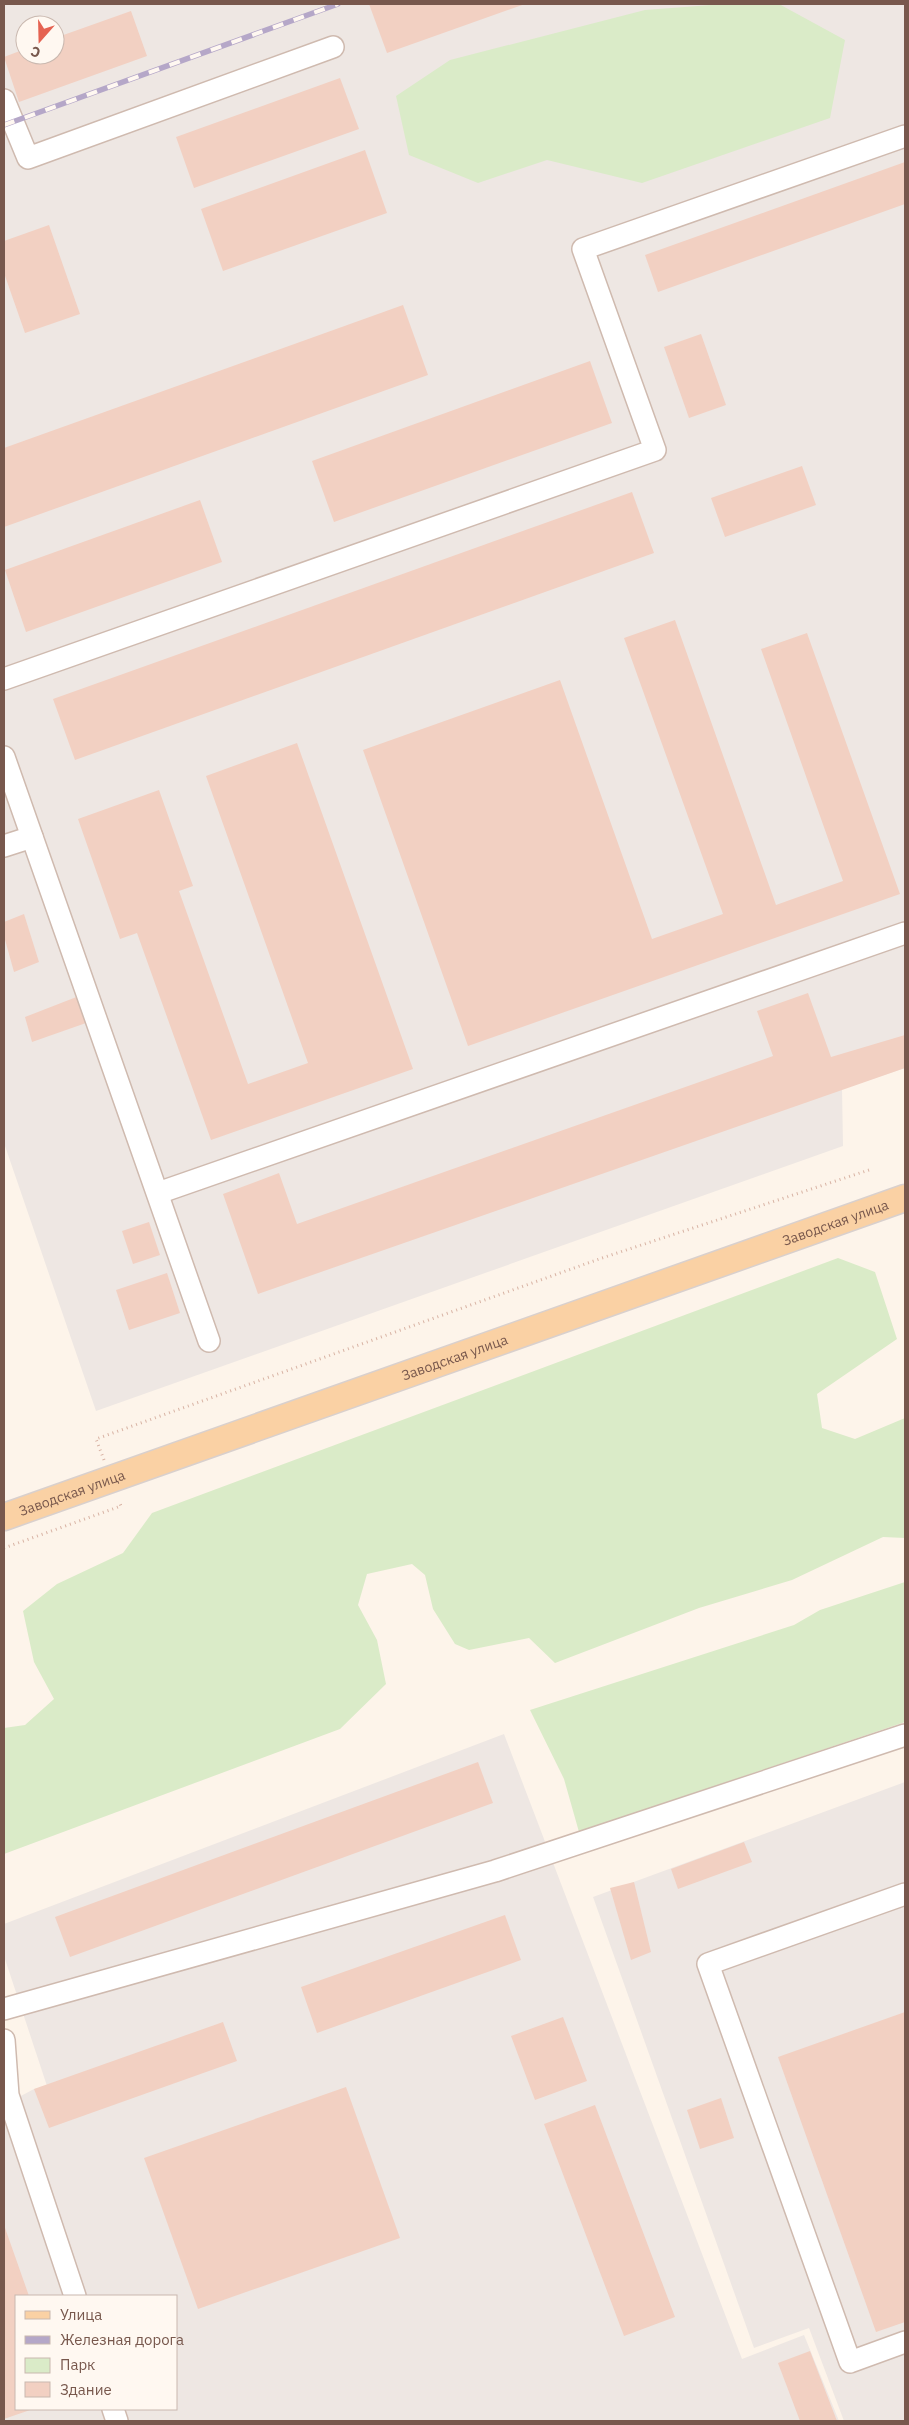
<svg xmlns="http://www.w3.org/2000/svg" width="909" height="2425" font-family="'IBM Plex Sans',sans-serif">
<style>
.industrial{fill:#eee7e3;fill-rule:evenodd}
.green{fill:#daebc8}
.building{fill:#f2d0c2}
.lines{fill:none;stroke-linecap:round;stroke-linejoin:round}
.minor-casing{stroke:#cfbaaf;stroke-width:24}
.major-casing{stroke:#d9d0cd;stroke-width:29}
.path{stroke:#d8b3a4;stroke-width:3;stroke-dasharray:1 4;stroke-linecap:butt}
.minor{stroke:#fff;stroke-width:21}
.major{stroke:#fad1a4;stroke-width:26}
.rail-casing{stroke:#b5a7c8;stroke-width:5.5}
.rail{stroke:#fff8f1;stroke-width:4;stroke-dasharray:11;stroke-linecap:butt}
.labels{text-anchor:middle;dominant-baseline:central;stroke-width:4;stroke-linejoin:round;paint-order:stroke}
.street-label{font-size:14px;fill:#78584d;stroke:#fff8f1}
</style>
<rect width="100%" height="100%" fill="#fdf4ea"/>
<g class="industrial">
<path d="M4 4H905V1068L842 1089 843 1146 96 1411 4 1143ZM25 25H55V55H25Z"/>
<path d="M504 1734 742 2359 804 2335 839 2421H4V2105L34 2089 47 2086 4 1956V1924ZM16 2296H176V2409H16Z"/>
<polygon points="905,1782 905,2421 844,2421 809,2328 754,2348 593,1897"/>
</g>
<g class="green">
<polygon points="724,4 779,4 845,40 830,118 642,183 547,160 478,183 409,155 396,96 450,60 645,10"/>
<polygon points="838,1258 875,1272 897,1339 817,1394 822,1428 855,1439 905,1418 905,1538 883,1537 792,1580 699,1608 555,1663 529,1638 469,1650 455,1644 433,1609 425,1575 412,1564 367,1574 358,1605 377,1640 386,1684 340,1729 4,1854 4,1728 25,1725 54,1699 34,1662 23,1611 57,1584 123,1553 152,1513"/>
<polygon points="905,1582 905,1722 579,1832 564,1779 530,1710 794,1625 820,1610"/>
</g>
<g class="building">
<polygon points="369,4 525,4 387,53"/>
<polygon points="131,11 147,56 19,102 4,57 25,49 25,55 55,55 55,38"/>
<polygon points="340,78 359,129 194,188 176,137"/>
<polygon points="365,150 387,213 223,271 201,209"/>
<polygon points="905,162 905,204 658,292 645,255"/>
<polygon points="49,225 80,314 25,333 4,273 4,241"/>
<polygon points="403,305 428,375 4,527 4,448"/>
<polygon points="701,334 726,405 689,418 664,347"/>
<polygon points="590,361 612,423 334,522 312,461"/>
<polygon points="802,466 816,505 725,537 711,498"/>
<polygon points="632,492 654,553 75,760 53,699"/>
<polygon points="200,500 222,562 26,632 5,570"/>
<polygon points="675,620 776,905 843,881 761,649 807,633 900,894 468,1046 363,750 560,680 652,939 723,914 624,638"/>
<polygon points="297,743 413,1069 211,1140 137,933 120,939 78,819 159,790 193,886 179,891 248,1084 308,1063 206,776"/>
<polygon points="24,914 39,962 14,972 4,936 4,922"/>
<polygon points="808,993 831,1057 905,1035 905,1068 258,1294 223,1194 279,1173 297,1224 773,1056 757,1011"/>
<polygon points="79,996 86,1023 32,1042 25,1017"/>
<polygon points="149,1222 160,1255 133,1264 122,1231"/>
<polygon points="167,1273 180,1313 129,1330 116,1290"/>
<polygon points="478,1762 493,1803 70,1957 55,1917"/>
<polygon points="744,1842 752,1862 678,1889 671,1869"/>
<polygon points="634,1882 651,1952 631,1960 610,1888"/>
<polygon points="505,1915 521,1960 317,2033 301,1987"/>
<polygon points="905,2012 905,2322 876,2332 778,2057"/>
<polygon points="563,2017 587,2081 535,2100 511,2036"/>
<polygon points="223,2022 237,2061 49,2128 34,2089"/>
<polygon points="346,2087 400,2238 198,2309 144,2158"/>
<polygon points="721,2098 734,2138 700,2149 687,2110"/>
<polygon points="595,2105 675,2317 624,2336 544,2124"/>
<polygon points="4,2225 29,2296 16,2296 16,2409 33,2409 4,2419"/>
<polygon points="810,2351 837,2421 800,2421 778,2363"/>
</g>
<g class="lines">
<defs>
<g id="minor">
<polyline points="4,100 28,158 333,47"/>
<polyline points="4,679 655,450 583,249 905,136"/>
<polyline points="4,757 209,1341"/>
<polyline points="4,846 32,837"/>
<polyline points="158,1193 905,933"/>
<polyline points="905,1894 708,1964 850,2362 905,2342"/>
<polyline points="4,2009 495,1871 905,1735"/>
<polyline points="4,2040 8,2095 75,2296"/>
<polyline points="113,2409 117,2421"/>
</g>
<g id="major">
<path id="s1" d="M4 1517 905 1198"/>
</g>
</defs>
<use href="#minor" class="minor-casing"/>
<use href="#major" class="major-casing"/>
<g class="path">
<polyline points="104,1460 96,1439 602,1258 872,1169"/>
<polyline points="4,1548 121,1506 119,1501"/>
</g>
<use href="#minor" class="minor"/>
<use href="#major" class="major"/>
<defs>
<polyline id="rail" points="4,125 338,4"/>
</defs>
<use href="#rail" class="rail-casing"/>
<use href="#rail" class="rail"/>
</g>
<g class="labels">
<g class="street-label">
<text stroke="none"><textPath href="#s1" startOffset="882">Заводская улица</textPath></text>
<text stroke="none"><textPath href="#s1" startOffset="478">Заводская улица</textPath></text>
<text stroke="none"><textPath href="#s1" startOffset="72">Заводская улица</textPath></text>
</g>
</g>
<rect width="909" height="2425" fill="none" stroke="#78584d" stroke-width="10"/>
<rect x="15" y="2295" width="162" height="115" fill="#fff8f1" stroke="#c9b8af"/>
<rect x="25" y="2311" width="25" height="8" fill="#fad1a4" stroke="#c9b8af"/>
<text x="60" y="2320" font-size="15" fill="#78584d">Улица</text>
<rect x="25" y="2336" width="25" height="8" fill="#b5a7c8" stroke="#c9b8af"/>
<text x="60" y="2345" font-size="15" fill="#78584d">Железная дорога</text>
<rect x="25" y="2358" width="25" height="15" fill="#daebc8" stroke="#c9b8af"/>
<text x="60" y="2370" font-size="15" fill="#78584d">Парк</text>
<rect x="25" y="2382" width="25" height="15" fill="#f2d0c2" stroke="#c9b8af"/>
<text x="60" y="2395" font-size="15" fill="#78584d">Здание</text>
<g transform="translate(40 40) rotate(200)"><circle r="24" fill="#fff8f1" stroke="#c9b8af"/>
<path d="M0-4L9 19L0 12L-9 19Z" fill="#e56251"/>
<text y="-8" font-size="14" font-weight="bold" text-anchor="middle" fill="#78584d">С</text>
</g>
</svg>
